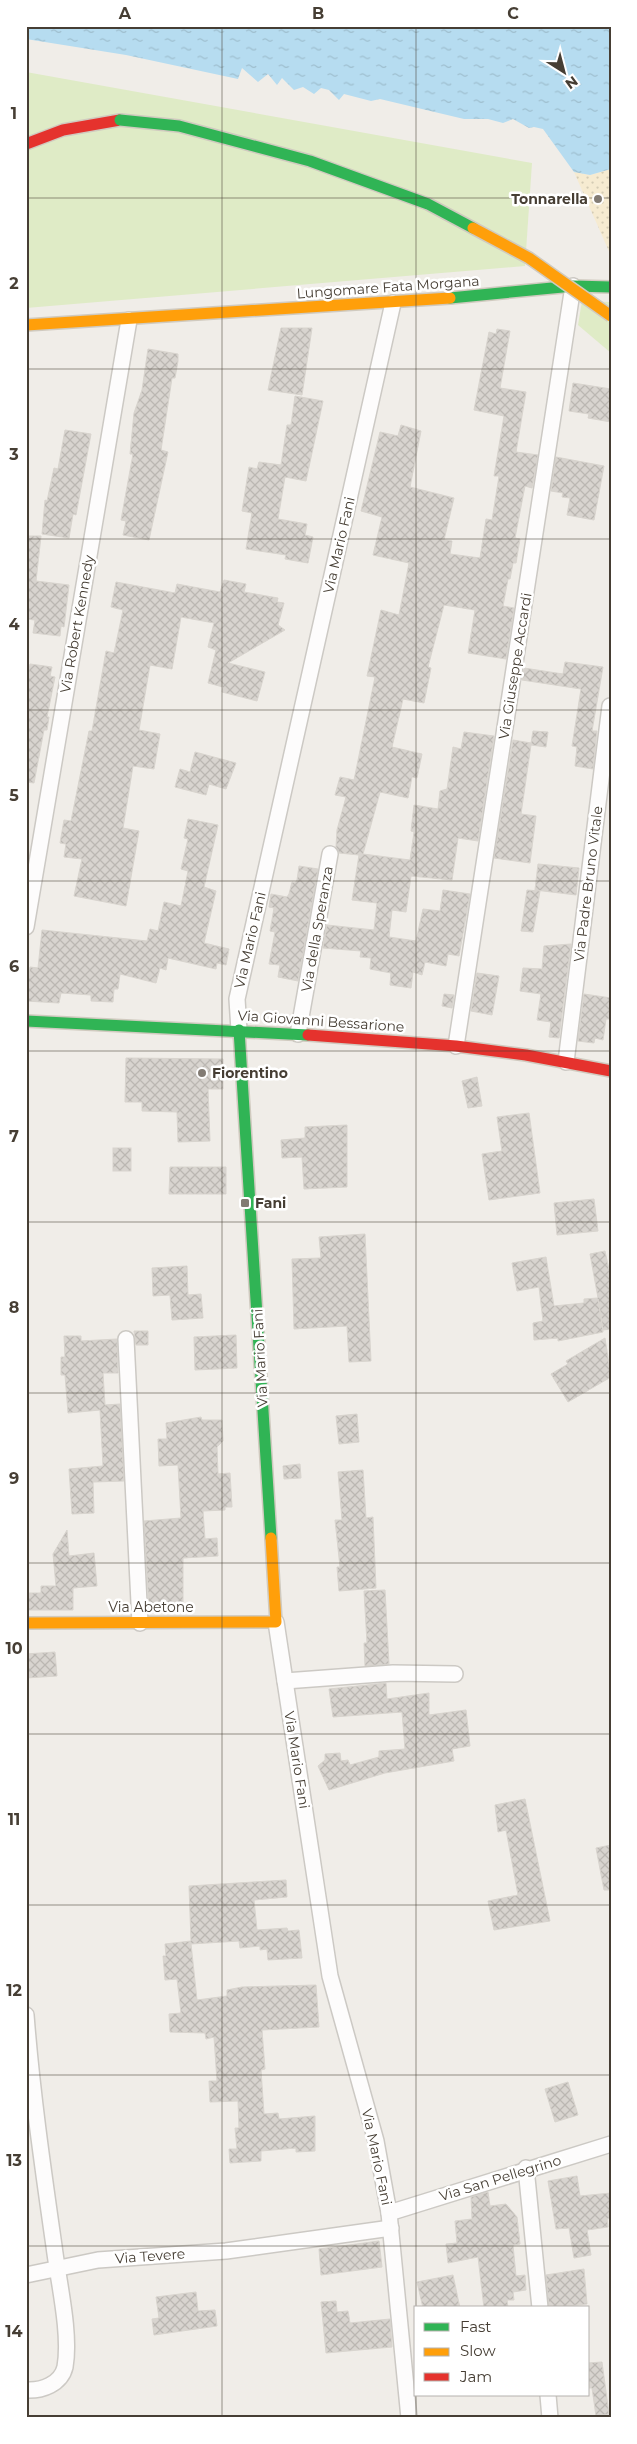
<svg xmlns="http://www.w3.org/2000/svg" width="637" height="2444" font-family="Montserrat,sans-serif">
<style>
.grass{fill:#dfebc6}
.sand{fill:url(#sand-dots)}
.water{fill:url(#water-ripples)}
.building{fill:url(#building-cross-hatch);stroke:#d8d4ce}
.lines{fill:none;stroke-linecap:round;stroke-linejoin:round}
.street-casing{stroke:#ccc9c4;stroke-width:18}
.fast-casing{stroke:#d0cabf;stroke-width:14}
.slow-casing{stroke:#d0cabf;stroke-width:14}
.jam-casing{stroke:#d0cabf;stroke-width:14}
.street{stroke:#fdfcfc;stroke-width:15}
.fast{stroke:#30b455;stroke-width:11}
.slow{stroke:#ff9f0a;stroke-width:11}
.jam{stroke:#e5322d;stroke-width:11}
.fast-bridge-casing{stroke:#d0cabf;stroke-width:14;stroke-linecap:butt}
.slow-bridge-casing{stroke:#d0cabf;stroke-width:14;stroke-linecap:butt}
.fast-bridge{stroke:#30b455;stroke-width:11}
.slow-bridge{stroke:#ff9f0a;stroke-width:11}
.grid{fill:none;stroke:#463e34;stroke-width:1;stroke-opacity:0.55}
.poi-dot{fill:#827b73;stroke:#fff;stroke-width:2}
.labels{text-anchor:middle;dominant-baseline:central;stroke-width:5;stroke-linejoin:round;paint-order:stroke}
.poi-label{font-size:14px;font-weight:bold;fill:#463e34;stroke:#fff;text-anchor:start}
.street-label{font-size:14px;fill:#463e34;stroke:#fff}
.neatline{fill:none;stroke:#463e34;stroke-width:2}
.grid-label{font-size:16px;text-anchor:middle;font-weight:bold;fill:#463e34}
</style>
<defs>
<pattern id="sand-dots" width="8" height="8" patternUnits="userSpaceOnUse" patternTransform="scale(1.25)"><rect width="8" height="8" fill="#f6ebd1"/><path d="M2 2h.1M6 6h.1" fill="none" stroke="#d4cbb4" stroke-width="1.8" stroke-linecap="round"/></pattern>
<pattern id="water-ripples" width="26" height="14" patternUnits="userSpaceOnUse" patternTransform="scale(1.25)"><rect width="26" height="14" fill="#b6dcf0"/><path d="M2 4q2-2 4 0t4 0M15 11q2-2 4 0t4 0" fill="none" stroke="#9ebece"/></pattern>
<pattern id="building-cross-hatch" width="8" height="8" patternUnits="userSpaceOnUse" patternTransform="scale(1.25)"><rect width="8" height="8" fill="#d8d4cf"/><path d="M0 0l8 8M0 8l8-8" fill="none" stroke="#bbb7b2"/></pattern>
</defs>
<rect width="100%" height="100%" fill="#f0ede8"/>
<g class="grass">
<polygon points="26,72 532,163 525,266 26,308"/>
<polygon points="582,301 611,302 611,353 578,325"/>
</g>
<polygon class="sand" points="611,169 611,256 574,172 590,175"/>
<polygon class="water" points="26,26 611,26 611,169 590,175 574,172 543,129 534,127 529,128 513,119 503,123 488,119 464,119 380,99 371,101 344,94 339,100 329,90 321,88 314,94 303,87 294,90 282,78 277,85 268,74 258,82 242,68 238,79 126,55 26,39"/>
<g class="building">
<polygon points="281,328 312,328 302,395 268,390"/>
<polygon points="497,329 510,331 500,388 526,392 516,452 538,455 532,488 525,486 515,538 520,539 516,563 513,563 510,579 508,579 503,606 514,608 506,659 468,653 475,610 444,605 428,667 431,668 424,703 403,699 392,747 422,754 417,778 412,777 408,798 380,792 363,854 410,860 414,832 411,831 414,805 438,809 440,791 447,789 453,747 461,749 464,732 494,736 478,841 458,838 452,880 411,876 406,912 392,910 389,937 416,941 423,909 440,911 443,890 470,894 459,956 448,954 446,966 425,962 422,975 413,972 411,988 390,985 391,973 370,969 371,958 360,957 361,951 323,948 327,925 374,930 377,903 352,900 359,855 339,853 336,847 337,830 346,797 335,795 340,777 354,780 375,677 367,676 381,610 399,615 409,563 373,555 382,517 361,511 380,432 398,436 401,425 421,431 410,487 454,498 444,540 452,541 450,554 480,558 486,519 492,520 499,476 494,476 504,416 474,410 489,332 496,334"/>
<polygon points="148,349 178,354 178,361 175,378 172,378 161,450 168,452 149,540 123,535 126,521 121,520 133,454 130,454 134,413 142,390"/>
<polygon points="573,383 611,389 611,422 588,418 589,414 569,411"/>
<polygon points="295,396 323,401 306,481 285,477 278,519 307,524 305,535 313,537 308,563 285,559 286,555 246,549 252,513 242,511 249,467 257,469 259,462 281,465 287,425 291,425"/>
<polygon points="65,430 91,434 76,515 73,514 69,538 42,534 45,500 47,501 54,468 58,469"/>
<polygon points="556,457 604,466 594,520 567,515 570,498 562,497 563,493 551,491"/>
<polygon points="26,536 41,536 36,581 69,585 64,627 61,626 60,636 33,633 35,620 26,619"/>
<polygon points="224,580 246,584 244,592 278,598 277,602 284,603 278,625 285,630 228,663 265,672 257,701 222,692 223,687 208,683 216,650 208,647 214,623 181,617 172,669 150,665 139,730 160,734 154,769 133,766 123,828 139,831 126,906 74,896 82,859 64,857 66,844 60,843 64,820 71,821 89,731 92,731 106,651 114,653 123,610 111,607 116,582 175,593 177,584 220,592"/>
<polygon points="565,662 603,667 592,731 597,731 593,769 575,766 577,747 572,746 581,689 522,680 524,668 563,674"/>
<polygon points="30,664 52,667 50,676 55,677 47,717 49,717 47,730 44,730 34,783 26,782 26,688"/>
<polygon points="533,731 548,732 546,747 531,745 521,814 536,816 530,863 494,858 513,740 531,743"/>
<polygon points="195,752 236,763 226,789 209,784 206,795 175,787 180,769 190,772"/>
<polygon points="188,819 218,825 204,887 216,891 204,943 229,949 226,965 217,963 216,969 168,958 166,970 160,968 156,983 120,974 118,989 114,989 113,1002 91,1001 91,995 61,993 59,1003 26,1001 30,967 38,968 42,930 147,941 150,929 158,931 164,902 181,906 188,871 181,869 188,839 184,838"/>
<polygon points="538,864 579,868 576,895 535,890"/>
<polygon points="299,866 318,869 298,981 278,977 280,965 269,964 275,932 270,931 274,908 269,907 271,894 287,897 289,894 292,882 295,883 297,880"/>
<polygon points="527,890 540,891 533,932 521,931"/>
<polygon points="571,944 559,1038 549,1037 551,1022 537,1020 541,994 520,991 523,968 542,969 544,946"/>
<polygon points="477,973 499,976 492,1015 471,1011"/>
<polygon points="444,994 454,995 452,1008 442,1006"/>
<polygon points="584,994 611,998 611,1019 606,1019 603,1040 595,1038 594,1043 578,1041"/>
<polygon points="126,1058 223,1059 223,1089 208,1089 210,1141 178,1142 177,1112 142,1111 142,1102 125,1102"/>
<polygon points="477,1077 482,1106 468,1108 462,1081"/>
<polygon points="529,1113 540,1193 489,1200 482,1154 502,1151 497,1117"/>
<polygon points="347,1125 347,1187 304,1189 302,1157 282,1158 281,1140 305,1138 305,1127"/>
<rect x="113" y="1148" width="18" height="23"/>
<polygon points="170,1167 226,1167 226,1194 169,1194"/>
<polygon points="594,1199 598,1231 557,1235 554,1203"/>
<polygon points="365,1234 371,1361 349,1362 347,1326 294,1329 292,1259 321,1258 319,1237"/>
<polygon points="605,1251 611,1279 611,1329 603,1330 598,1299 603,1332 558,1341 558,1338 534,1340 533,1323 543,1321 539,1287 517,1291 512,1263 546,1257 554,1306 584,1303 584,1299 598,1298 590,1254"/>
<polygon points="187,1266 188,1295 201,1294 203,1318 172,1320 170,1295 153,1296 152,1268"/>
<polygon points="134,1331 148,1331 148,1345 136,1345"/>
<polygon points="236,1335 237,1368 195,1370 194,1337"/>
<polygon points="64,1336 81,1336 81,1341 117,1339 118,1373 103,1373 105,1405 120,1404 124,1481 93,1482 94,1513 72,1514 69,1469 103,1466 100,1410 68,1413 65,1375 61,1375 61,1357 65,1357"/>
<polygon points="605,1338 611,1377 568,1402 551,1374 568,1364 566,1361"/>
<polygon points="357,1414 359,1442 339,1444 336,1416"/>
<polygon points="201,1417 202,1420 222,1420 223,1441 217,1447 218,1474 230,1473 232,1507 225,1507 225,1510 203,1511 205,1539 217,1538 218,1556 183,1558 183,1608 149,1608 144,1521 181,1518 178,1465 159,1466 158,1439 167,1439 166,1423"/>
<polygon points="300,1464 301,1478 284,1479 283,1466"/>
<polygon points="363,1470 366,1518 373,1517 376,1588 339,1591 337,1567 340,1567 335,1520 342,1520 338,1472"/>
<polygon points="67,1530 69,1556 94,1553 97,1586 73,1588 73,1610 27,1610 27,1593 41,1593 41,1586 56,1586 53,1554"/>
<polygon points="385,1590 389,1664 365,1666 364,1643 367,1643 364,1591"/>
<polygon points="55,1652 57,1676 26,1678 26,1654"/>
<polygon points="386,1683 387,1699 429,1693 429,1715 466,1710 470,1746 452,1749 454,1761 385,1773 329,1790 318,1766 325,1760 325,1754 340,1753 341,1761 348,1760 350,1765 379,1757 379,1751 405,1749 402,1712 333,1717 329,1689"/>
<polygon points="525,1799 550,1921 494,1930 488,1901 518,1895 506,1830 498,1832 495,1805"/>
<polygon points="611,1845 611,1890 604,1890 596,1848"/>
<polygon points="286,1880 287,1897 254,1900 257,1930 287,1928 288,1931 299,1930 302,1958 268,1960 267,1949 260,1950 260,1946 240,1948 239,1941 191,1944 197,2000 227,1996 227,1990 242,1987 316,1985 319,2027 262,2030 265,2069 261,2070 264,2114 278,2113 279,2119 315,2116 315,2151 296,2152 296,2148 261,2151 261,2161 230,2163 229,2149 237,2149 235,2128 239,2128 238,2101 210,2102 209,2081 217,2081 214,2037 206,2039 205,2033 170,2032 169,2014 181,2013 177,1979 165,1980 163,1956 166,1956 165,1944 191,1941 189,1886"/>
<polygon points="568,2082 578,2115 555,2122 545,2089"/>
<polygon points="577,2176 580,2196 611,2193 611,2218 607,2219 608,2227 587,2230 591,2255 574,2258 569,2228 556,2229 548,2181"/>
<polygon points="488,2192 490,2206 506,2204 517,2217 520,2244 513,2245 516,2276 525,2275 526,2290 513,2292 514,2300 507,2300 508,2308 484,2308 478,2257 448,2263 446,2244 457,2243 455,2221 472,2219 471,2197"/>
<polygon points="379,2241 382,2267 321,2275 319,2249"/>
<polygon points="584,2269 587,2304 549,2308 546,2275"/>
<polygon points="453,2275 460,2308 423,2308 417,2282"/>
<polygon points="196,2292 198,2311 215,2310 217,2326 154,2335 152,2319 159,2318 156,2297"/>
<polygon points="336,2301 337,2312 348,2311 350,2323 390,2319 392,2347 326,2353 321,2302"/>
<polygon points="602,2362 609,2414 596,2416 592,2388 588,2388 588,2363"/>
</g>
<g class="lines">
<defs>
<g id="street">
<polyline points="26,927 129,320"/>
<polyline points="239,1030 237,999 393,303"/>
<polyline points="298,1034 330,854"/>
<polyline points="456,1046 573,286"/>
<polyline points="566,1062 610,706"/>
<polyline points="126,1339 140,1623"/>
<polyline points="276,1622 330,1976 376,2141 389,2213 409,2418"/>
<polyline points="285,1681 393,1673 455,1674"/>
<path d="M26 2015C32 2093 43 2169 54 2246 58 2280 71 2333 65 2367 61 2384 42 2391 26 2390"/>
<polyline points="526,2168 540,2308"/>
<polyline points="389,2213 611,2144"/>
<polyline points="26,2275 98,2260 226,2251 391,2228"/>
<polyline points="548,2395 550,2418"/>
</g>
<g id="fast">
<polyline points="450,298 573,286 611,287"/>
<polyline points="26,1021 308,1035"/>
<polyline points="239,1030 271,1538"/>
</g>
<g id="slow">
<polyline points="26,325 450,298"/>
<polyline points="26,1623 276,1622 271,1538"/>
</g>
<g id="jam">
<polyline points="26,144 63,130 120,120"/>
<polyline points="308,1035 456,1046 526,1055 611,1071"/>
</g>
</defs>
<use href="#street" class="street-casing"/>
<use href="#fast" class="fast-casing"/>
<use href="#slow" class="slow-casing"/>
<use href="#jam" class="jam-casing"/>
<use href="#street" class="street"/>
<use href="#fast" class="fast"/>
<use href="#slow" class="slow"/>
<use href="#jam" class="jam"/>
<defs>
<polyline id="fast-bridge" points="120,120 179,126 310,161 428,204 473,228"/>
<polyline id="slow-bridge" points="473,228 529,258 611,316"/>
</defs>
<use href="#fast-bridge" class="fast-bridge-casing"/>
<use href="#slow-bridge" class="slow-bridge-casing"/>
<use href="#fast-bridge" class="fast-bridge"/>
<use href="#slow-bridge" class="slow-bridge"/>
</g>
<path class="grid" d="M222 26V2418M416 26V2418M26 198H611M26 369H611M26 539H611M26 710H611M26 881H611M26 1051H611M26 1222H611M26 1393H611M26 1563H611M26 1734H611M26 1905H611M26 2075H611M26 2246H611"/>
<g class="poi-dot">
<circle cx="598" cy="199" r="5"/>
<circle cx="202" cy="1073" r="5"/>
<rect x="240" y="1198" width="10" height="10" rx="2.5"/>
</g>
<g class="labels">
<g class="poi-label">
<text x="588" y="199" text-anchor="end">Tonnarella</text>
<text x="212" y="1073">Fiorentino</text>
<text x="255" y="1203">Fani</text>
</g>
<g class="street-label">
<text transform="translate(388 287) rotate(-4)">Lungomare Fata Morgana</text>
<text transform="translate(339 545) rotate(-77)">Via Mario Fani</text>
<text transform="translate(77 624) rotate(-80)">Via Robert Kennedy</text>
<text transform="translate(515 666) rotate(-81)">Via Giuseppe Accardi</text>
<text transform="translate(588 884) rotate(-83)">Via Padre Bruno Vitale</text>
<text transform="translate(317 929) rotate(-80)">Via della Speranza</text>
<text transform="translate(250 940) rotate(-77)">Via Mario Fani</text>
<text transform="translate(321 1021) rotate(4)">Via Giovanni Bessarione</text>
<text transform="translate(260 1358) rotate(-93)">Via Mario Fani</text>
<text x="151" y="1607">Via Abetone</text>
<text transform="translate(297 1760) rotate(81)">Via Mario Fani</text>
<text transform="translate(377 2157) rotate(78)">Via Mario Fani</text>
<text transform="translate(500 2178) rotate(-17)">Via San Pellegrino</text>
<text transform="translate(150 2256) rotate(-4)">Via Tevere</text>
</g>
</g>
<rect width="637" height="2444" fill="none" stroke="#ffffff" stroke-width="55"/>
<rect x="414" y="2306" width="175" height="90" fill="#ffffff" stroke="#b5b2ae"/>
<rect x="424" y="2323" width="25" height="8" fill="#30b455" stroke="#b5b2ae"/>
<text x="460" y="2332" font-size="15" fill="#463e34">Fast</text>
<rect x="424" y="2348" width="25" height="8" fill="#ff9f0a" stroke="#b5b2ae"/>
<text x="460" y="2356" font-size="15" fill="#463e34">Slow</text>
<rect x="424" y="2373" width="25" height="8" fill="#e5322d" stroke="#b5b2ae"/>
<text x="460" y="2382" font-size="15" fill="#463e34">Jam</text>
<g transform="translate(564 72) rotate(144)" stroke="#ffffff" stroke-width="4" paint-order="stroke">
<path d="M0-4L9 19L0 12L-9 19Z" fill="#463e34"/>
<text y="-8" font-size="14" font-weight="bold" text-anchor="middle" fill="#463e34">N</text>
</g>
<rect x="28" y="28" width="582" height="2388" class="neatline"/>
<g class="grid-label">
<text x="125" y="19">A</text>
<text x="318" y="19">B</text>
<text x="513" y="19">C</text>
<text x="14" y="119">1</text>
<text x="14" y="289">2</text>
<text x="14" y="460">3</text>
<text x="14" y="630">4</text>
<text x="14" y="801">5</text>
<text x="14" y="972">6</text>
<text x="14" y="1142">7</text>
<text x="14" y="1313">8</text>
<text x="14" y="1484">9</text>
<text x="14" y="1654">10</text>
<text x="14" y="1825">11</text>
<text x="14" y="1996">12</text>
<text x="14" y="2166">13</text>
<text x="14" y="2337">14</text>
</g>
</svg>
